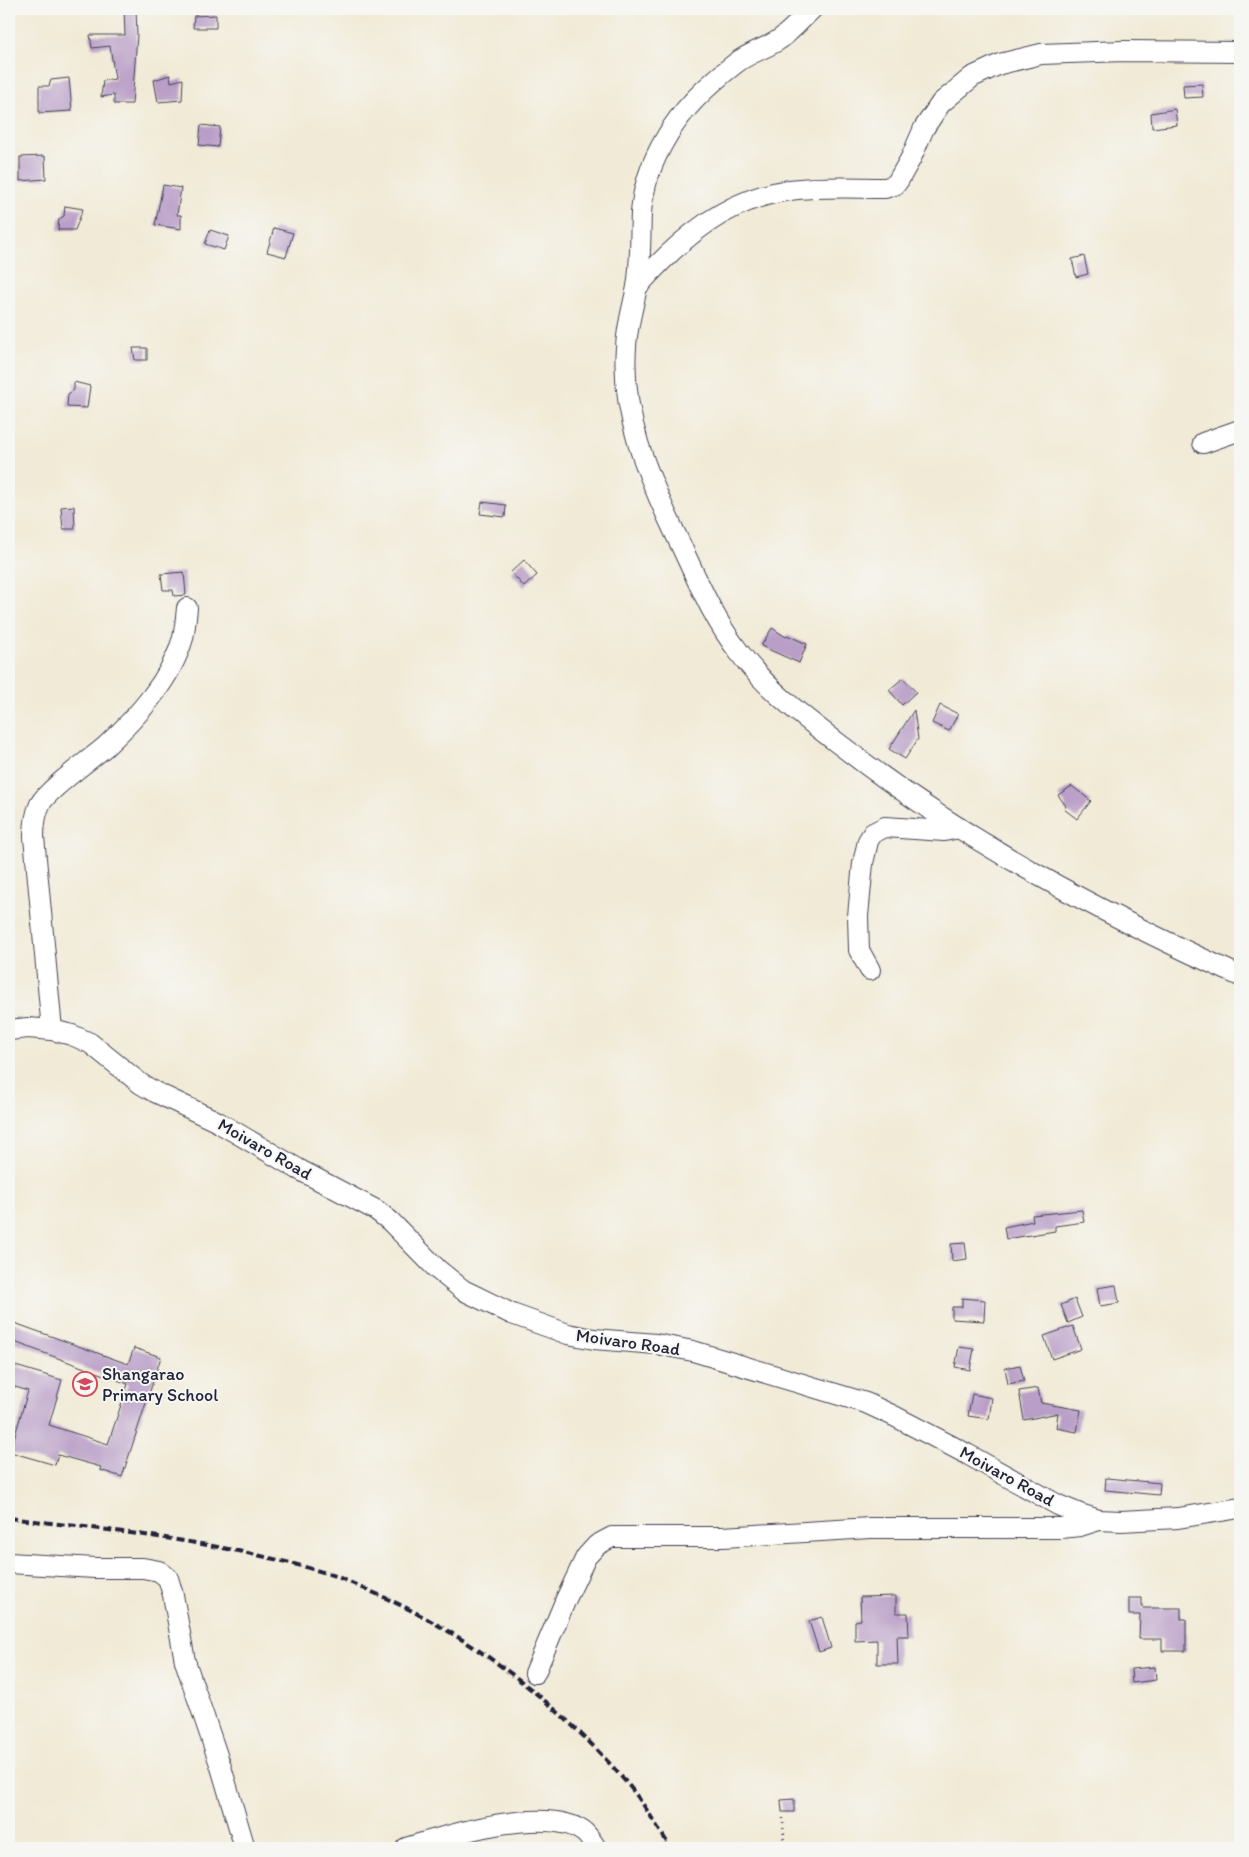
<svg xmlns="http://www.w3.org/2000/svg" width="1249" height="1857" font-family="Itim,sans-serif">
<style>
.building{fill:#b99fc7}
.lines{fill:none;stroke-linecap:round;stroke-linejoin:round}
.minor-casing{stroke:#414052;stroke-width:22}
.path{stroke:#414052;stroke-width:2.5;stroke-dasharray:1 4;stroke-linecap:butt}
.minor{stroke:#fff;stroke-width:20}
.rail{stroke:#22223b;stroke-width:4;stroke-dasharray:8 4;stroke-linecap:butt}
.labels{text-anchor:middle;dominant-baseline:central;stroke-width:4;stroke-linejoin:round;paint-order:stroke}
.street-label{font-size:18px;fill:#22223b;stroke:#f6f6f2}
.poi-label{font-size:18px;fill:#22223b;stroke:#f6f6f2;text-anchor:start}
</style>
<rect width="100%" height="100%" fill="#f6f6f2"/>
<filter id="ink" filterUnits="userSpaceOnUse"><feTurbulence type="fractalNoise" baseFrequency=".02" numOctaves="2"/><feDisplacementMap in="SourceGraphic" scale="10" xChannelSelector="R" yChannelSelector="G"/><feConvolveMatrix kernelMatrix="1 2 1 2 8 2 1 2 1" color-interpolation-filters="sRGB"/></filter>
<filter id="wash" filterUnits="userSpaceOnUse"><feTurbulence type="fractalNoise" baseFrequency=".0096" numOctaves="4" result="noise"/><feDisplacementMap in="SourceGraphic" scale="20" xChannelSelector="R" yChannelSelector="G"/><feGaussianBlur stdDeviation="1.12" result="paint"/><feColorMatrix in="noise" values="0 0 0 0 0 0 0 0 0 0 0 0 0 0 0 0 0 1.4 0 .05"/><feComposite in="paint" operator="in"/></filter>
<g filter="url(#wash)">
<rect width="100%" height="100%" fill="#f1ead6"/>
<g id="blocks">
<g class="building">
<polygon points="124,9 136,9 137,35 132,104 114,104 114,95 101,97 103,81 115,79 110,46 92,48 90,35 125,35"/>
<polygon points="216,15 216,28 193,28 194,16"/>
<polygon points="170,75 171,82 183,79 182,100 158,102 154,80"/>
<polygon points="69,78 72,111 39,113 39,86 49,86 51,80"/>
<polygon points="1202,84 1203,97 1184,98 1183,85"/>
<polygon points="1175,109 1177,125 1152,128 1151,113"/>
<polygon points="201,125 220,127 218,147 199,145"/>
<polygon points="45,156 46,179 20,181 20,157"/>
<polygon points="163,185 181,188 177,215 181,215 181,229 155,225"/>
<polygon points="65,206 83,209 75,230 58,230 59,219 64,216"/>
<polygon points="274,228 293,233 286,257 267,252"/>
<polygon points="210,230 229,236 224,250 205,244"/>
<polygon points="1084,256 1088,274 1076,277 1072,259"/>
<polygon points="133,348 147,348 147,360 135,360"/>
<polygon points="74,382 90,386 87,408 67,407 68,394 74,390"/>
<polygon points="482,502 506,505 505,517 480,514"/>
<polygon points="74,506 75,529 63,529 61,507"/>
<polygon points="524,560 537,575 524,587 511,572"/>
<polygon points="184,572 186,595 174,596 173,590 163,590 161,574"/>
<polygon points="772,628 786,637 787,635 807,644 799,663 761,646"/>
<polygon points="903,678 916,692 902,705 889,690"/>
<polygon points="940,705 958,714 949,731 932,723"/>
<polygon points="914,710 918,739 905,759 889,749"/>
<polygon points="1072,786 1091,801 1077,819 1064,809 1066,806 1058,795"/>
<polygon points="1082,1210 1084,1222 1055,1226 1055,1231 1006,1239 1004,1227 1033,1221 1032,1215"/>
<polygon points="965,1243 967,1259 952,1261 951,1244"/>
<polygon points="1116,1285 1119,1303 1100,1306 1097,1288"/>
<polygon points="962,1298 985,1300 984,1321 952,1319 952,1307 962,1307"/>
<polygon points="1075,1299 1082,1317 1068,1323 1061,1305"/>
<polygon points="9,1321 128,1364 134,1348 161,1357 122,1477 100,1470 101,1467 58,1455 55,1465 10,1452 28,1391 9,1385 9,1364 62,1380 49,1425 108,1444 128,1384 9,1340"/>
<polygon points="1073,1326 1081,1349 1052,1359 1044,1336"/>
<polygon points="959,1347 974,1349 970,1370 955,1367"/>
<polygon points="1020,1365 1024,1381 1008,1384 1005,1368"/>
<polygon points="1038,1388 1041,1403 1081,1410 1077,1432 1056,1428 1058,1413 1024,1420 1019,1391"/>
<polygon points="972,1394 992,1398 989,1419 968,1416"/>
<polygon points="1106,1478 1160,1483 1159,1495 1105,1490"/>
<polygon points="896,1596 896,1613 908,1613 909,1636 897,1636 898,1664 877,1664 877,1640 855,1641 855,1621 861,1620 860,1597"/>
<polygon points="1129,1598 1142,1598 1142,1608 1181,1608 1181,1619 1186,1619 1186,1651 1162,1651 1162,1639 1139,1639 1140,1615 1129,1615"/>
<polygon points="822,1617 831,1648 819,1652 809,1621"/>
<polygon points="1155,1667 1156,1680 1132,1683 1131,1669"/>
<polygon points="794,1799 794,1812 782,1812 781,1800"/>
</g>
</g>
</g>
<g filter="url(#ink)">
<use href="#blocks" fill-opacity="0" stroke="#414052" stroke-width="1"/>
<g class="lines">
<defs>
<g id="minor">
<path d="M812 9C801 19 790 33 777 41 764 49 749 53 736 63 710 83 683 108 667 136 653 159 643 186 641 213 640 237 641 263 637 287 633 307 627 326 626 347 621 414 647 474 675 533 695 574 711 616 739 652 768 691 805 718 843 747 964 841 1101 913 1240 976"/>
<path d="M637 287C679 240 725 199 790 190 821 186 854 188 885 188L895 185 898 181 911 158 924 128 941 103 972 77 1000 64 1041 54 1124 51 1240 52"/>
<polyline points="1203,443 1240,430"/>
<polyline points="870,970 859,950 858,916 863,863 868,841 873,833 885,827 944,831 959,828"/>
<polyline points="9,1030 28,1028 52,1030 72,1035 90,1043 141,1084 155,1092 216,1121 298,1169 376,1210 390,1221 437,1269 463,1290 512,1314 568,1334 594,1339 656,1344 693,1351 866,1403 894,1416 967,1454 1058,1505 1080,1514 1099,1520 1121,1521 1178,1518 1240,1508"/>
<path d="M52 1030 34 837C34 826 35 815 40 804 50 787 89 761 106 746 137 717 171 680 183 638 185 628 186 618 187 608"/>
<polyline points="9,1563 95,1568 143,1568 159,1571 168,1578 173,1595 185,1661 221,1767 245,1848"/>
<polyline points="535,1673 566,1599 586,1557 597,1545 612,1537 723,1537 870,1528 1060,1528 1080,1526 1099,1520"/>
<path d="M406 1848C446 1836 549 1803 585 1833 589 1837 593 1843 596 1848"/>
</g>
</defs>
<use href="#minor" class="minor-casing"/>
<polyline class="path" points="783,1818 784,1848"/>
<use href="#minor" class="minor"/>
<path class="rail" d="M9 1518C117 1531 225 1542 329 1574 342 1578 353 1584 365 1589 464 1630 556 1700 625 1781 643 1801 656 1826 671 1848"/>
</g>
</g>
<defs>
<symbol id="school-ring" viewBox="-11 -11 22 22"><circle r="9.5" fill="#f6f6f2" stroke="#d1495b" stroke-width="1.5"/><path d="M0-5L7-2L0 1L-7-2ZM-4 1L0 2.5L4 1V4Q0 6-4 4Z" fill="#d1495b"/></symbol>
</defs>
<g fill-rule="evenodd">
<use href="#school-ring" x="71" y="1370" width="28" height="28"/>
</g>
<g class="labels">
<g class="street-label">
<text transform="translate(265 1149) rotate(30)">Moivaro Road</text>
<text transform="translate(628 1342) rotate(8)">Moivaro Road</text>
<text transform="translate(1007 1476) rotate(29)">Moivaro Road</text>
</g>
<g class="poi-label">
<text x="102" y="1374">Shangarao<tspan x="102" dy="21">Primary School</tspan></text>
</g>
</g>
<rect width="1249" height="1857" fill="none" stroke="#f6f6f2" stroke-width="30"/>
</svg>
